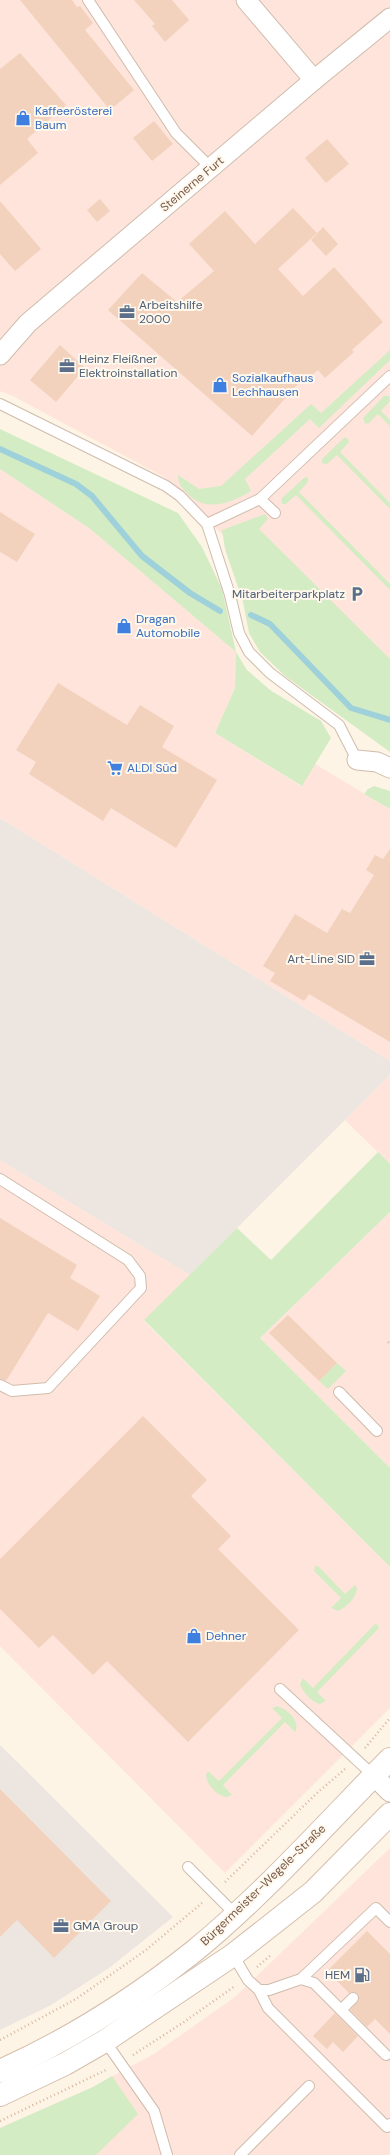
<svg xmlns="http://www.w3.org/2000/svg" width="390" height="2155" font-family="'DM Sans',sans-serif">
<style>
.commercial{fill:#fee4da}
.industrial{fill:#ede6e0}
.green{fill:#d4ecc4}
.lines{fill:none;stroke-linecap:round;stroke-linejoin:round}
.stream{stroke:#9fd1da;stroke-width:6}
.building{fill:#f3d2bd}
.lane-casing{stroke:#cfbcac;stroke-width:12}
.street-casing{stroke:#cfbcac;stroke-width:21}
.secondary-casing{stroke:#d5beac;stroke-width:24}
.path{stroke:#d9b59f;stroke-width:2.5;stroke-dasharray:1 3;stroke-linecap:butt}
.lane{stroke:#fff;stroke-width:10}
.street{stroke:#fff;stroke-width:19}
.secondary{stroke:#fff;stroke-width:22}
.labels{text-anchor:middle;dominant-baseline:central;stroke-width:4;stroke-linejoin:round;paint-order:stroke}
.shop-label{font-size:12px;fill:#366cbe;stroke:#fff8ed;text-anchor:start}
.street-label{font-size:12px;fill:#785a4a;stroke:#fff8ed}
.service-label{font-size:12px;fill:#4e5e75;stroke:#fff8ed;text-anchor:start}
</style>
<rect width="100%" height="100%" fill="#fdf4e6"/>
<g class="commercial">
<polygon points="0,0 390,0 390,700 164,477 13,396 0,391"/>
<polygon points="0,469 89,528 236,652 235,688 215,733 301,786 315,764 390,809 390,1061 0,818"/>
<polygon points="390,1075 390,1164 345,1120"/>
<polygon points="0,1160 190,1275 144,1321 390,1567 390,1708 225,1873 0,1646"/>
<polygon points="390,1212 390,1468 260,1338"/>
<polygon points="390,1848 390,2155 0,2155 0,2128 93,2087 154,2054 235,1997"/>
</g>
<g class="industrial">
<polygon points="0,818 390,1061 390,1075 190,1275 0,1160"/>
<polygon points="0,1745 173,1917 109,1968 51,2005 0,2030"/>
</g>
<g class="green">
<path d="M390 350V360L319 428 310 419 245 479 251 491C231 503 206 513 188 494 182 488 178 484 178 475L199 489 221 486 311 404 321 413Z"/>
<polygon points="384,396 389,396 390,401 381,411 390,420 390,426 378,414 369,423 365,424 363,418"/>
<polygon points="0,429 178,513 202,547 222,589 236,652 247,670 270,690 321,721 331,738 302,786 215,733 235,688 236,652 89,528 0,469"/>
<polygon points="345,437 348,439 349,442 340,452 390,503 390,509 337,455 327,464 322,463 322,459"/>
<polygon points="305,477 308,478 308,482 299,492 390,584 390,590 296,495 286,504 282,504 281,499"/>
<polygon points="265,514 268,519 259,529 390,659 390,752 285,676 260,652 249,633 243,602 225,549 222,530"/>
<polygon points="374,786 390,791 390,809 364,794 368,789"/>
<polygon points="378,1152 390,1164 390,1212 260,1338 390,1468 390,1567 144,1320 237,1228 271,1260"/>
<polygon points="337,1363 346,1371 328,1389 319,1381"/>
<path d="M315 1566H318L345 1594 355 1585 357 1588C357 1597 347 1607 338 1611L331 1608 341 1598 314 1571Z"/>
<path d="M375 1624 378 1625 379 1628 317 1692 326 1701 320 1704C311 1702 304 1693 300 1685L303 1678 313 1688Z"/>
<path d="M277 1706C287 1709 301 1721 295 1732L285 1722 223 1785 232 1795 226 1797C217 1796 206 1784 206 1775L208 1771 219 1781 282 1718 272 1708Z"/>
<polygon points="112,2076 138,2114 96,2155 0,2155 0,2128 93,2087"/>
</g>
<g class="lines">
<g class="stream">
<polyline points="0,449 76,484 92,496 142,556 190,593 220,611"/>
<polyline points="251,615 270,624 351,708 390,720"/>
</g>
</g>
<g class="building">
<polygon points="20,0 72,0 77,7 80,6 93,23 85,30 134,90 110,110"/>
<polygon points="134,0 172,0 189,20 165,42 152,26 155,24"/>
<polygon points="20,53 66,105 27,139 38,153 0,185 0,69"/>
<polygon points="154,121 173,144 152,161 133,138"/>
<polygon points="327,139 349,164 326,183 305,158"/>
<polygon points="100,199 110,211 97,222 87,210"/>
<polygon points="0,201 41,249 15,271 0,254"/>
<polygon points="293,208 317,233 278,269 303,296 334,267 383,322 352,350 354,352 325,378 318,370 306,381 303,378 252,436 108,310 142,273 177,302 214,271 189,244 225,211 255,244"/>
<polygon points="323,227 338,244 326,256 311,240"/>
<polygon points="60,345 85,368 56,402 30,380"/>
<polygon points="0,512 35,534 17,562 0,552"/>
<polygon points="58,683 127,725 140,705 174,726 162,747 217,780 176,848 111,808 103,821 29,774 36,762 16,750"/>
<polygon points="390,849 390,1042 309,994 304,1001 270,981 275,973 263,966 295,914 327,933 342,909 350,913 374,875 366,870 375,855 383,859"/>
<polygon points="0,1218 77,1265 70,1278 100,1296 78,1331 48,1313 6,1381 0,1379"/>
<polygon points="288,1315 337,1363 319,1381 269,1333"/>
<polygon points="143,1416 207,1480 191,1496 231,1536 218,1549 299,1630 188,1742 107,1661 93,1675 53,1635 39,1648 0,1609 0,1559"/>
<polygon points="0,1789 111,1901 54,1958 17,1920 0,1937"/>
<polygon points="367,1931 390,1954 390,2034 375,2019 367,2027 350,2010 359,2000 358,1994 354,1992 349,1993 327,1971"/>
<polygon points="335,2013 358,2036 343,2052 333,2042 327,2049 313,2036"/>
</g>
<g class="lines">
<defs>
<g id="lane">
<polyline points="88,0 176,133 211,168"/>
<polyline points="0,404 166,486 180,496 207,524 230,595 239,633 249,652 270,673 339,725 357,760"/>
<polyline points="260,499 275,513"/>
<polyline points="207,524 260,499 390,376"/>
<polyline points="0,1179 128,1260 140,1276 141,1288 48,1388 12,1391 0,1385"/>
<polyline points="339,1392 377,1431"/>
<polyline points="280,1689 374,1776"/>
<polyline points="188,1867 235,1914"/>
<polyline points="233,1955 248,1980 259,1990 269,1990 301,1979 314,1983 386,2055"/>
<polyline points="301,1979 376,1908 390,1922"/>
<polyline points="259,1990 268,2008 387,2127 390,2124"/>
<polyline points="341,2010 353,1998"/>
<polyline points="105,2041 154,2111 167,2155"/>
<polyline points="240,2155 309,2086"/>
</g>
<g id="street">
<polyline points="246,0 314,80"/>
<polyline points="0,355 28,323 314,80 390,18"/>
<polyline points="357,760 377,762 390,768"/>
<polyline points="374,1776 390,1792"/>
</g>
<g id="secondary">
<path d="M0 2071C69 2040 134 1999 193 1952 264 1894 326 1824 390 1759"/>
<polyline points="0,2095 65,2064 105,2041 233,1955 313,1892 390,1814"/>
</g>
</defs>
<use href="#lane" class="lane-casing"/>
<use href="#street" class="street-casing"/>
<use href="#secondary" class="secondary-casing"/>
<g class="path">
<polyline points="388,1342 390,1344"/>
<polyline points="365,1748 390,1718"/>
<polyline points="225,1882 317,1793 345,1769"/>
<polyline points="257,1967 271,1955"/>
<polyline points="0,2040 76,1999 146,1950 202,1903"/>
<polyline points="133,2055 184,2022 235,1986"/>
<polyline points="0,2121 106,2070"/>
</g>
<use href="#lane" class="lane"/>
<use href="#street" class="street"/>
<use href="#secondary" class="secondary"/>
</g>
<defs>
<symbol id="shop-bare" viewBox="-9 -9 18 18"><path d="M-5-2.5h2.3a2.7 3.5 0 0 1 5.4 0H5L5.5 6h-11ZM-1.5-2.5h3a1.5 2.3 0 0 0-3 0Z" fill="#3f7fe0" stroke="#fff8ed" stroke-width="2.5" paint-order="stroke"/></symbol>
<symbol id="office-bare" viewBox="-9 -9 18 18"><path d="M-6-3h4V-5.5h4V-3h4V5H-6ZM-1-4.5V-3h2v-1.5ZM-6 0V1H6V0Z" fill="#5c6f8a" stroke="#fff8ed" stroke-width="2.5" paint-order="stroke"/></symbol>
<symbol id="parking-bare" viewBox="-9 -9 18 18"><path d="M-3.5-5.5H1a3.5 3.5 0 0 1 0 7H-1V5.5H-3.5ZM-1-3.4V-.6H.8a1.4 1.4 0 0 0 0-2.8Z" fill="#5c6f8a" stroke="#fff8ed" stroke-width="2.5" paint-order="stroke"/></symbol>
<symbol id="supermarket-bare" viewBox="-9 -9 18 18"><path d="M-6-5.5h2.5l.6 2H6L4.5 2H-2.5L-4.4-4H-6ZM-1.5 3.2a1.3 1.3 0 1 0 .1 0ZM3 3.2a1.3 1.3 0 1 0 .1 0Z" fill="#3f7fe0" stroke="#fff8ed" stroke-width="2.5" paint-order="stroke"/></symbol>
<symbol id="fuel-bare" viewBox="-9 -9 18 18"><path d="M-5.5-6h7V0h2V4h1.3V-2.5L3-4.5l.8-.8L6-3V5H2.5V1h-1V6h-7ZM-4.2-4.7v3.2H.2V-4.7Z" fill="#5c6f8a" stroke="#fff8ed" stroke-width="2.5" paint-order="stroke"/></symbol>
</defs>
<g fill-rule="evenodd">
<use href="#shop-bare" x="12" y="107" width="22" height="22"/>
<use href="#office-bare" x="116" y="301" width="22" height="22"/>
<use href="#office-bare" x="56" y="355" width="22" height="22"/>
<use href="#shop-bare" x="209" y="374" width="22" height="22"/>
<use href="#parking-bare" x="346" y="583" width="22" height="22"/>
<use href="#shop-bare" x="113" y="615" width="22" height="22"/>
<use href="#supermarket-bare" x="104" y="757" width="22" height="22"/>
<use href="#office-bare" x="356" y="948" width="22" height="22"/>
<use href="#shop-bare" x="183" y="1625" width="22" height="22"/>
<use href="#office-bare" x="50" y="1915" width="22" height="22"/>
<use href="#fuel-bare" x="351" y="1964" width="22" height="22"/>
</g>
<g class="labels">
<g class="shop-label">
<text x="35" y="111">Kaffeerösterei<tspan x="35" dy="14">Baum</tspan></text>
<text x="232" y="378">Sozialkaufhaus<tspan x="232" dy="14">Lechhausen</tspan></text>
<text x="136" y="619">Dragan<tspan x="136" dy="14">Automobile</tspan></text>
<text x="127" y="768">ALDI Süd</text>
<text x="206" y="1636">Dehner</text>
</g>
<g class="street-label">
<text transform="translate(192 184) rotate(-40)">Steinerne Furt</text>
<text transform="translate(263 1885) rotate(-44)">Bürgermeister-Wegele-Straße</text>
</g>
<g class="service-label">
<text x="139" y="305">Arbeitshilfe<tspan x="139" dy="14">2000</tspan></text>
<text x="79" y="359">Heinz Fleißner<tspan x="79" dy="14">Elektroinstallation</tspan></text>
<text x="345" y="594" text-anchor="end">Mitarbeiterparkplatz</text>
<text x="355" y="959" text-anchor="end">Art-Line SID</text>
<text x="73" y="1926">GMA Group</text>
<text x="350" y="1975" text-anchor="end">HEM</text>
</g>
</g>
</svg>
